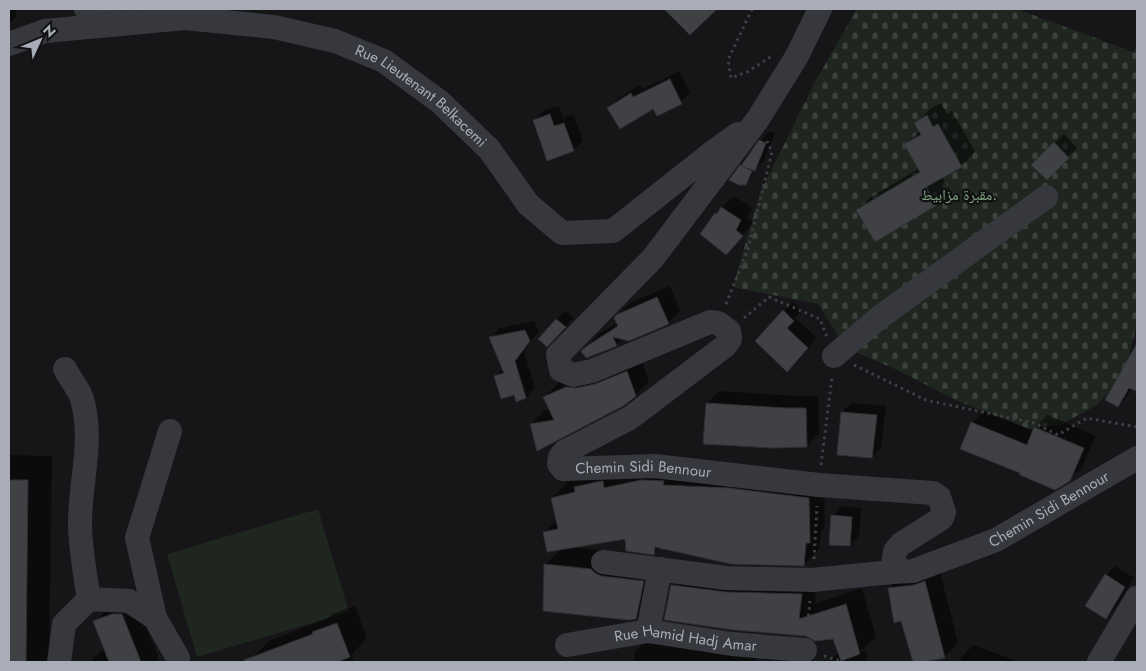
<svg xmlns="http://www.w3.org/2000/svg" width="1146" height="671" font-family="Jost,'Noto Naskh Arabic',sans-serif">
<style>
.cemetery{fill:url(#cemetery-stones)}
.pitch{fill:#1e261f}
.shadow{fill:#0007}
.building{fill:#404145;stroke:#303034}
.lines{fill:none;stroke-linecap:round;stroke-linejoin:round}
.path{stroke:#3d3f44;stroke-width:3;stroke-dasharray:2.5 4;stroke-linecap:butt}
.minor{stroke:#37383d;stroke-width:24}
.labels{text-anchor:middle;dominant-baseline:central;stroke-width:4.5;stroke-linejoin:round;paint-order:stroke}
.street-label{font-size:15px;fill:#a8adb8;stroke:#111113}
.park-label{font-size:15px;fill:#7fa381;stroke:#111113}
</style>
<defs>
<pattern id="cemetery-stones" width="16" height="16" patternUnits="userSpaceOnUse" patternTransform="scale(1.25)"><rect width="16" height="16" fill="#1e261f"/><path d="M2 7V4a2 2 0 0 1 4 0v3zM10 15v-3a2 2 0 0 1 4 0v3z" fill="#3c433d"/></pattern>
</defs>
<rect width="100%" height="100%" fill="#161618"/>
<polygon class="cemetery" points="857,9 1017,9 1133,52 1137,47 1137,324 1124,375 1097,405 1062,424 1029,429 956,400 897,370 846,348 818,304 733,287 760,193 815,82"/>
<polygon class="pitch" points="318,509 349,612 197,657 167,554"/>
<g class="shadow">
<polygon points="9,9 15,9 17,16 9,24"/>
<polygon points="679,71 690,93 681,102 654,107 609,108 618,99 640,85 643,89"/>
<polygon points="941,103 947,114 952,111 975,152 961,166 942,177 950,191 936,204 857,210 871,197 920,168 906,144 920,130 916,123 930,109"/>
<polygon points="559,106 563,118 573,114 583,141 573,150 534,121 543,111"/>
<polygon points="770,131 775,133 764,161 754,169 748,182 744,186 731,180 760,141"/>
<polygon points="1064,134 1077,148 1047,178 1033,165"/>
<polygon points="734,196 752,208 747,218 753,223 726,254 716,213"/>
<polygon points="670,286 680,311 668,323 623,338 616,345 583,351 600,333 618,323 615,318 630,303"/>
<polygon points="793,302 802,311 795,318 817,338 787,370 784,311"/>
<polygon points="566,311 574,318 547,345 556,320"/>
<polygon points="534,321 539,331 524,351 535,388 526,397 514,394 496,376 504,368 491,337 500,328"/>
<polygon points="1137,344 1137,390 1132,388 1128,395 1118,406 1106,399"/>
<polygon points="641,359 649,381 636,395 557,439 531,424 545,410 550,410 545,397 558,383 581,374"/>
<polygon points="719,391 798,396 818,396 819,434 807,446 707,403"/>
<polygon points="851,403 886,406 881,448 872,457 842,412"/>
<polygon points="984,411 1034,431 1035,427 1048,415 1096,436 1082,467 1069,480 972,423"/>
<polygon points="9,455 52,456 49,662 9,662"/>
<polygon points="591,472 824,482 825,526 821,531 819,549 804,565 660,547 653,553 626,537 570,547 609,551 661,564 654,600 636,618 545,565 562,548 544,532 557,520 552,498 568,482 584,478"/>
<polygon points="842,506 861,508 859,536 850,545 833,516"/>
<polygon points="1115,566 1134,578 1115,608 1106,618 1106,575"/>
<polygon points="939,568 958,643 944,657 914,662 902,619 889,588 903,575"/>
<polygon points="688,569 817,578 815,604 862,588 876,637 860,652 867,652 867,662 828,662 839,653 833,638 806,635 672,585"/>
<polygon points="136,601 158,656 158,661 92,662 91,661 105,647 95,622 108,608"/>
<polygon points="355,606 367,638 352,654 354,662 252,662 251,659 269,641 328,618 332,614"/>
<polygon points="652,635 756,641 756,662 634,662 634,652"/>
<polygon points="973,645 1020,662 959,662 961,658"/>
</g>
<g class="building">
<polygon points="664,9 717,9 690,35"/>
<polygon points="670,79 682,104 657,116 653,109 620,129 607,108 631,93 633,97"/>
<polygon points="550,114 554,126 564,123 574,151 547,161 533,120"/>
<polygon points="927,115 933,127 938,124 962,167 926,187 937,205 875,242 856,210 920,172 904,144 921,135 914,123"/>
<polygon points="759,140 766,143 755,171 741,166"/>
<polygon points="1054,142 1069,158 1047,180 1031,165"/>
<polygon points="740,165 752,171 746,185 739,185 729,180"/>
<polygon points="721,207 741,220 736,230 743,236 726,255 700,234 715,213 717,214"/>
<polygon points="657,297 669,324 629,341 613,337 617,346 586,358 581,351 587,346 618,326 614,318 616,315"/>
<polygon points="783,310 794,321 787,328 808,348 787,372 755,341"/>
<polygon points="556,319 566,327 547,347 538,339"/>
<polygon points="525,330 530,341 515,361 526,398 516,402 514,395 501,399 494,376 504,373 489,337"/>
<polygon points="1137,343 1137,391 1129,388 1118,407 1105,400"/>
<polygon points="627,371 636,396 623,406 537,451 530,424 554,420 543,397 566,387 576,388 595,384"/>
<polygon points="706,403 785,408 806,408 807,447 773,448 703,444"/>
<polygon points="841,412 877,415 872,458 837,455"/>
<polygon points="971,422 1027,445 1034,427 1084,448 1070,481 1055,490 1020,475 1020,473 960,449"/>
<polygon points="9,480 28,480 26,662 9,662"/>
<polygon points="641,480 664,481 663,485 729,488 809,498 810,543 806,543 804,566 731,564 655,547 654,555 626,551 625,539 547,552 543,532 558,529 551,498 575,492 574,487 597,482 603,481 604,488"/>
<polygon points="831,515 852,517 850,546 829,545"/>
<polygon points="544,564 591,569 595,573 601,576 644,581 636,619 629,620 543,611"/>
<polygon points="1105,574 1125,587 1106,619 1085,606"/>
<polygon points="925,581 945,658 923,662 913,662 901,621 894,623 888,588 914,585"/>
<polygon points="671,585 726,592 802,594 799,619 846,604 860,654 841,661 833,639 815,641 806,636 734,630 664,620"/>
<polygon points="112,614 122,614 141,662 109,662 93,621"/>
<polygon points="337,623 350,657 337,662 244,662 244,660 313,634 312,632"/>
</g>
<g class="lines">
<g class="path">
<polyline points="752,9 728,60 731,78 747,72 772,56"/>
<polyline points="726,304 748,249 772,152 767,141"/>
<polyline points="744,318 769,297 820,319 827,337"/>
<polyline points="854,365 926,400 1034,423 1058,435 1087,418 1137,427"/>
<polyline points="821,465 832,377"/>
<polyline points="663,549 668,508 667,500 668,488"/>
<polyline points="814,559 817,506"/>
<polyline points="807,629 810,601"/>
<polyline points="824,656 843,662"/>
</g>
<g class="minor">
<polyline points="86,9 127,12"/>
<path id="s1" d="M820 9 797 56 758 119 653 258 558 355 561 370 573 375 592 371 710 322 718 323 729 331 730 339 725 346 630 418 564 452 560 457 559 464 563 469 655 466 819 485 933 493 939 497 944 512 942 518 901 544 895 551 892 572 913 571 996 540 1137 458"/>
<path id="s2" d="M9 44 45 31 185 18 274 27 335 41 384 61 440 102 489 149 528 204 562 233 613 231 713 152 738 134"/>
<polyline points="834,356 880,317 1046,197"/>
<path d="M65 369C70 379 79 389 82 399 94 441 80 481 80 522 80 548 85 574 89 599"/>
<polyline points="603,562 726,578 812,580 892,572"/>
<polyline points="155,618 137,538 170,431"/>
<polyline points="648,631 660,569"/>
<path id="s3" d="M567 645 648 631 732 644 805 650"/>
<polyline points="59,662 64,624 89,599 129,601 155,618 178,658 178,662"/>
<polyline points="1099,662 1137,598"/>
</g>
</g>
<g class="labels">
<g class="street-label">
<text stroke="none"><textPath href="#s2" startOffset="434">Rue Lieutenant Belkacemi</textPath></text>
<text stroke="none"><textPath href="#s1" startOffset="944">Chemin Sidi Bennour</textPath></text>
<text stroke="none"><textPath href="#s1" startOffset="1514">Chemin Sidi Bennour</textPath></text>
<text stroke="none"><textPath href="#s3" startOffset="120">Rue Hamid Hadj Amar</textPath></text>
</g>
<g class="park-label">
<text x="959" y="195">مقبرة مزابيط.</text>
</g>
</g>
<rect width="1146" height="671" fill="none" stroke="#a8adb8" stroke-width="20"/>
<g transform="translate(40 40) rotate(46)" stroke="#111113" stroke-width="4" paint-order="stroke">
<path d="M0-4L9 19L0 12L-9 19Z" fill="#a8adb8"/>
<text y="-8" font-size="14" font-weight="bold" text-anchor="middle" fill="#a8adb8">N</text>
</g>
</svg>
